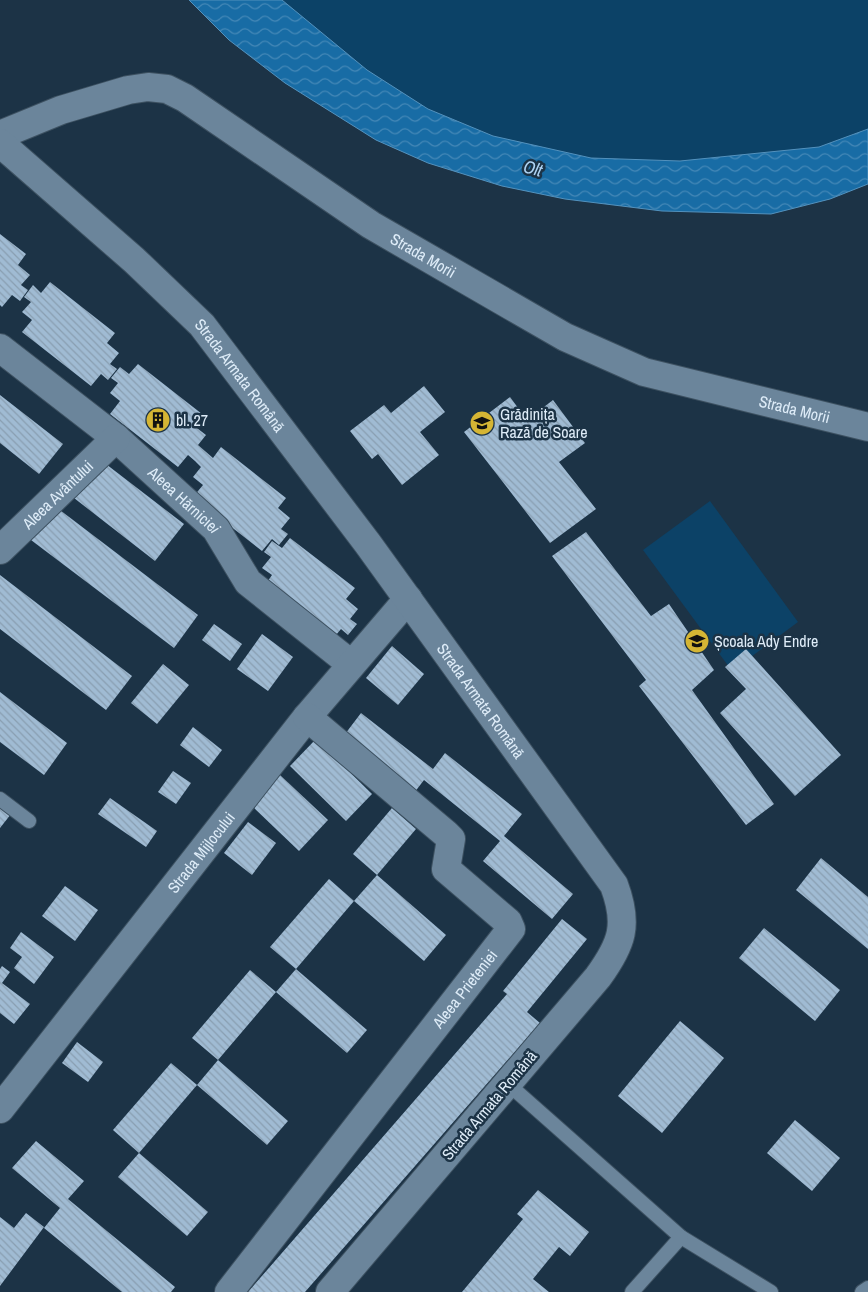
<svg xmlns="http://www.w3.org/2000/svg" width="868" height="1292" font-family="'Archivo Narrow',sans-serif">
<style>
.green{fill:#0c4267}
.water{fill:url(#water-waves);stroke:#5392be}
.building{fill:url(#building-back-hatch)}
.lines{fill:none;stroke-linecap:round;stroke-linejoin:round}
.service-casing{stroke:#3d5161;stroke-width:16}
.minor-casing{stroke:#3d5161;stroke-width:30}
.tertiary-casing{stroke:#3d5161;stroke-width:30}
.service{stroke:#6b859b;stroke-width:14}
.minor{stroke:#6b859b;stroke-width:28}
.tertiary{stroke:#6b859b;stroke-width:28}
.labels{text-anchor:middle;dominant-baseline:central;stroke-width:5;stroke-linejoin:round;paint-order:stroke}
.street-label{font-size:16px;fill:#deecf8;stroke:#1c3346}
.poi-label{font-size:16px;fill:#deecf8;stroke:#1c3346;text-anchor:start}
.water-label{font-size:18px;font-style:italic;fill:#afd4f4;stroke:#1c3346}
</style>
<defs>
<pattern id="water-waves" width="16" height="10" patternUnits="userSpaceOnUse" patternTransform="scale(1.25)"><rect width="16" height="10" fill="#186ca5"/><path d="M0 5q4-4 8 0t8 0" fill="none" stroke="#4488b7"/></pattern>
<pattern id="building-back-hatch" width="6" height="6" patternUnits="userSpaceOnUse" patternTransform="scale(1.25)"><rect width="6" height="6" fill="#a0bbd3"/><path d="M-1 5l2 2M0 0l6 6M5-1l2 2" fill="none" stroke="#899eb1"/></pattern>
</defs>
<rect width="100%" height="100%" fill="#1c3346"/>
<g class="green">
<polygon points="282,0 868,0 868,129 819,147 680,161 591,158 493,136 428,109 367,70"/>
<polygon points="710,501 798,622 732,671 643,550"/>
</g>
<polygon class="water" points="189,0 282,0 367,70 428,109 493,136 591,158 680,161 819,147 868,129 868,184 830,199 771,214 662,211 565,199 502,186 428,163 376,140 285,83 229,40"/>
<g class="building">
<polygon points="0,234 26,254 18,265 30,275 21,285 28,290 20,301 12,295 2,307 0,305"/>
<polygon points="50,282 115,333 107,343 119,353 110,364 117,369 108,380 101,374 91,386 22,332 32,320 22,312 31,302 24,297 33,285 41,293"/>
<polygon points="138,364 202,414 193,425 206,435 198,445 213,458 221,447 286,498 278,508 290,518 281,529 288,534 279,545 272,539 262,551 193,497 203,485 193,477 201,467 195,461 188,455 178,467 110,414 120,401 110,393 118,383 111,378 120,367 129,374"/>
<polygon points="424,386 445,412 420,432 439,455 402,485 378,454 372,459 350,431 384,405 391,413"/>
<polygon points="0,395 63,444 39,474 0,443"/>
<polygon points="510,397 527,420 553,400 585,443 559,462 596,509 550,543 464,432"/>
<polygon points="102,461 184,524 155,561 74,498"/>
<polygon points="52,504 198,615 174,648 27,537"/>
<polygon points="586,532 651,616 669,604 714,670 692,690 774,804 746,825 639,686 646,680 552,556"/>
<polygon points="290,538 355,588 346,599 358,609 350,619 357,624 348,635 341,629 331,641 263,588 272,575 262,568 271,557 264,552 272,541 282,548"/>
<polygon points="0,575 132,676 106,710 0,629"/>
<polygon points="214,624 242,644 230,661 202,640"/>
<polygon points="262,634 293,657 268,691 237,669"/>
<polygon points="392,646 424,674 398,705 366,678"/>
<polygon points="746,649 841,755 795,796 720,713 746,689 725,667"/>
<polygon points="163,664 189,685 157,724 131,703"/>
<polygon points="0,692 67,743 44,775 0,742"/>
<polygon points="361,713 433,769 445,753 522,814 504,836 573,894 552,919 483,861 500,841 424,780 411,797 339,742"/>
<polygon points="193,727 222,750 209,767 180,745"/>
<polygon points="316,739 372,794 346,821 290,766"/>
<polygon points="173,771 191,783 176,804 158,792"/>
<polygon points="280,775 328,820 299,851 252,806"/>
<polygon points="110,798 157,831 146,847 98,814"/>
<polygon points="0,806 11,814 0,828"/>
<polygon points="392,808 416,829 377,875 353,854"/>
<polygon points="248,822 276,843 252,875 224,853"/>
<polygon points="821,858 868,897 868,949 796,890"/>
<polygon points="377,875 446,935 424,961 354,901"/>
<polygon points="329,879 354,901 296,969 270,947"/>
<polygon points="65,886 98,910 75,941 42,916"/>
<polygon points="562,919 587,939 527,1012 540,1023 305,1292 248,1292 507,994 503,991"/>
<polygon points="764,928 840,990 815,1021 739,958"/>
<polygon points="21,932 54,957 34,984 14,968 22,957 10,948"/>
<polygon points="2,966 10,972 2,983 30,1004 14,1024 0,1013 0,969"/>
<polygon points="296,969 367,1030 347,1053 276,992"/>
<polygon points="250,970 276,992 218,1060 288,1121 267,1145 197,1085 218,1060 192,1038"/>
<polygon points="680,1021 724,1058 662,1133 618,1096"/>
<polygon points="77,1042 103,1062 88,1082 62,1063"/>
<polygon points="171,1063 197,1085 139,1153 113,1130"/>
<polygon points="795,1120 840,1158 812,1191 767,1153"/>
<polygon points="36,1141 84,1181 68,1199 175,1287 171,1292 122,1292 44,1228 60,1208 12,1168"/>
<polygon points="139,1153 208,1212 187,1236 118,1177"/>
<polygon points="538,1190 589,1232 570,1256 559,1247 533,1279 549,1292 462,1292 523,1219 517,1214"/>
<polygon points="26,1213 44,1227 0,1286 0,1217 14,1228"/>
</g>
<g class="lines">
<defs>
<g id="service">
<polyline points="0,799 29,821"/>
<polyline points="507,1083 681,1237 771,1292"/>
<polyline points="632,1292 681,1237"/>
<polyline points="862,1292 868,1288"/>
</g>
<g id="minor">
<path id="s1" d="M0 135 61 110 128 90 148 87 167 89 185 98 371 225 565 337 644 372 868 427"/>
<path id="s2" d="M0 348 116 438 216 529 248 582 351 664"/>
<path id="s3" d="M0 550 116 438"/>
<path id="s4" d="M0 1109 307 717 408 599"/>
<path id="s5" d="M229 1292 511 929 508 922 446 869 451 839 446 834 307 717"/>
</g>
<g id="tertiary">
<path id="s6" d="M0 143 134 260 202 325 368 544 614 885C629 925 622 944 598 977L330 1292"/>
</g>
</defs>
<use href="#service" class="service-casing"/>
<use href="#minor" class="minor-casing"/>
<use href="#tertiary" class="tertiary-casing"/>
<use href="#service" class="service"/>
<use href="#minor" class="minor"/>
<use href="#tertiary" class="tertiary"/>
</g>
<defs>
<symbol id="building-disc" viewBox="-11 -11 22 22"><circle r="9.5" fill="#d5b534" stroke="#1c3346"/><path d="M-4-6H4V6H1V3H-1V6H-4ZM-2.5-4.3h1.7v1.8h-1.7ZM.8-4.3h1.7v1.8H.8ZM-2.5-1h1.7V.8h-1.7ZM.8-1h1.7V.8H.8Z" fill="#111"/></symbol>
<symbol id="school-disc" viewBox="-11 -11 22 22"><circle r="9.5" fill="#d5b534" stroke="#1c3346"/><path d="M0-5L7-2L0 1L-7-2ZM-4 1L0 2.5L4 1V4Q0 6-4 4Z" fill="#111"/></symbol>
</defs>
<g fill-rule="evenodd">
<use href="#building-disc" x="144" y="406" width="28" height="28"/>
<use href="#school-disc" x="468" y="409" width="28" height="28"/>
<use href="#school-disc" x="683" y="627" width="28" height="28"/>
</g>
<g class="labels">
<g class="street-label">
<text stroke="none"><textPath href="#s1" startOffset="481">Strada Morii</textPath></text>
<text stroke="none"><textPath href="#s6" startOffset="335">Strada Armata Română</textPath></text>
<text stroke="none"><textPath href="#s1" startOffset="886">Strada Morii</textPath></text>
<text stroke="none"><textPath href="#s3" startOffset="80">Aleea Avântului</textPath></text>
<text stroke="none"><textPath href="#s2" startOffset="239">Aleea Hărniciei</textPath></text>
<text stroke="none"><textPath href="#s6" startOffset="740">Strada Armata Română</textPath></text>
<text stroke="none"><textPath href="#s4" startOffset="326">Strada Mijlocului</textPath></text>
<text stroke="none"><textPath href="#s5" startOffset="384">Aleea Prieteniei</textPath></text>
<text transform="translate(489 1105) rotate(-50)">Strada Armata Română</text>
</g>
<g class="poi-label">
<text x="500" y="414">Grădinița<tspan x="500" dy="18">Rază de Soare</tspan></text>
<text x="176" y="420">bl. 27</text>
<text x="714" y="641">Școala Ady Endre</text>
</g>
<g class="water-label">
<text transform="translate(533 168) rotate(16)">Olt</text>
</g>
</g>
</svg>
